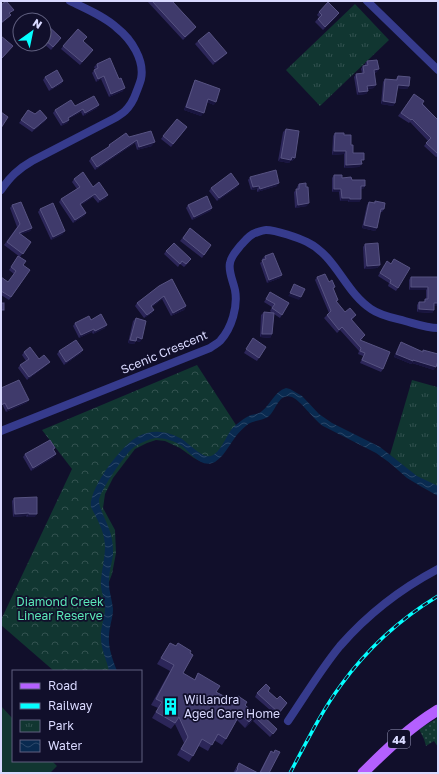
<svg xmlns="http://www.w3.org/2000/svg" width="439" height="774" font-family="'Golos Text',sans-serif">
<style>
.grass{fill:url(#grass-dots)}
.forest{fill:url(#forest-crowns)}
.park{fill:url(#park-tufts)}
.pitch{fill:#113631}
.water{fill:url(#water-waves)}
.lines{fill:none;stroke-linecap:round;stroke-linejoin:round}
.minor{stroke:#363b8d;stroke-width:8}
.primary{stroke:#b460ff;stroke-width:11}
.rail-casing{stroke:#05feff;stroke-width:3.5}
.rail{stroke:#110f2b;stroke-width:2;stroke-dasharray:6;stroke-linecap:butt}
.wall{fill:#2c2659}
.shaded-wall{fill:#19153f}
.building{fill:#3f3a6b;stroke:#575382}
.labels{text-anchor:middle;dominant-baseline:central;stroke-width:3.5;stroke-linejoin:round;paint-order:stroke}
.shield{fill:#110f2b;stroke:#9d9cbf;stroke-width:1}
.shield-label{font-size:11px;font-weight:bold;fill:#d9d9ff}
.street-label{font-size:12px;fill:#d9d9ff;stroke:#110f2b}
.park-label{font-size:12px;fill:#5be9b8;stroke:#110f2b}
.poi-label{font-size:12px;fill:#d9d9ff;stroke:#110f2b;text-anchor:start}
</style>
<defs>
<pattern id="grass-dots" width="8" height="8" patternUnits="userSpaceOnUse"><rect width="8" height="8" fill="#113631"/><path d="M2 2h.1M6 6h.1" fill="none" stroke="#335250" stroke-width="1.8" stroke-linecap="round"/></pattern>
<pattern id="forest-crowns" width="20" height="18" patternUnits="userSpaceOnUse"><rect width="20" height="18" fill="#113631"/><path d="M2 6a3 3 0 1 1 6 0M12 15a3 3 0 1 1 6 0" fill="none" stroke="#335250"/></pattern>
<pattern id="park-tufts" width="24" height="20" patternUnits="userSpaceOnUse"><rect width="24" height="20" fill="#113631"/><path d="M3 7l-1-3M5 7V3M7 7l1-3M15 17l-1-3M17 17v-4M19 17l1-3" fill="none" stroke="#335250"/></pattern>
<pattern id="water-waves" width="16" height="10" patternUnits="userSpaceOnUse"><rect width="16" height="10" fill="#092a50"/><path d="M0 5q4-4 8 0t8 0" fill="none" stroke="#2c486a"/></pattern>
</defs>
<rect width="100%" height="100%" fill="#110f2b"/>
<polygon class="grass" points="438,718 438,747 434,741 426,746 424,739 419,729"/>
<polygon class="forest" points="197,365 238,428 224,451 202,462 194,458 180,448 165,441 156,440 147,443 135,449 113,478 105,494 103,508 115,530 116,553 112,574 107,587 105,632 115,671 54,671 1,625 1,620 72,469 42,430"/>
<g class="park">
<polygon points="355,4 389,40 320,106 286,70"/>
<polygon points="412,380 437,387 438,383 438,492 433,490 390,455"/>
</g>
<polygon class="pitch" points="1,706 13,719 13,761 52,761 57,766 50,773 1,773"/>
<path class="water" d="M286 388 290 389 302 396 319 414 332 423 380 447 417 476 438 486V496L422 487 407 478 390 463 376 453 323 426C313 419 301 401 292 397 279 392 276 410 269 416 263 421 253 420 247 425 242 429 237 434 234 439 228 447 224 456 215 462 201 469 191 453 182 446 175 441 165 438 156 438 149 439 140 443 134 447 125 454 101 489 99 500 98 508 111 528 112 540 113 545 113 550 113 555 112 563 109 571 109 579 108 589 112 599 113 609 113 618 109 627 109 636 108 648 113 660 117 671H109C107 660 101 650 101 638 100 628 105 618 105 608 105 599 100 590 101 581 102 566 107 552 104 538 102 527 96 517 91 507 88 489 123 443 139 436 145 433 153 431 160 432 166 432 174 435 180 438 188 442 202 459 211 456 220 453 226 437 231 430 236 424 244 418 251 415 255 414 259 414 262 411 271 404 274 392 286 388Z"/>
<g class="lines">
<g class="minor">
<polyline points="367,1 438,70"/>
<path d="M1 190C10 177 18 169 32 161L115 118C118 116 122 114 125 111 130 106 134 99 136 93 138 88 140 83 141 79 145 60 131 39 117 28 104 16 86 9 70 1"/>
<path d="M1 431 210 348C214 345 218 343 220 341 232 328 238 306 235 290 233 281 228 271 230 263 231 256 237 250 241 245 245 241 249 235 255 233 258 232 263 230 266 230 276 230 299 238 307 242 336 256 345 292 371 309 381 316 394 318 405 321 416 324 427 328 438 328"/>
<path d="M288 721C305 696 321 669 340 646 367 615 402 588 438 569"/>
</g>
<path class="primary" d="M363 773C386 750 410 727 438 710"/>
<defs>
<path id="rail" d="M290 773C306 743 321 712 341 685 367 649 400 619 438 596"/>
</defs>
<use href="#rail" class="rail-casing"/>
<use href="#rail" class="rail"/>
</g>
<g class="wall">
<polygon points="147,1 172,1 194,30 183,40"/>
<polygon points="319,12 337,16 323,30 315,22 319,17 317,15"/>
<polygon points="44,22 59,41 51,50 44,44"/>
<polygon points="198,41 224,56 213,65 195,44"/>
<polygon points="83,42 93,50 80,65 61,49 63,46"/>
<polygon points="367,61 377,72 374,73 374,88 368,89 368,91 366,94 357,95 354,77 356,74 362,73 361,69 363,66 365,65 365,64"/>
<polygon points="97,64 123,91 109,97 101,79 96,82 92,73 95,69 94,67"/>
<polygon points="398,76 409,86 407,89 397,88 395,103 393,106 381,104 383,82 385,79 395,80"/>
<polygon points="45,77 63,81 61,84 49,91 43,80"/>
<polygon points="195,80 214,105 207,102 201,116 184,110 193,84"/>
<polygon points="414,94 438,120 437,126 438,126 438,156 436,157 424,146 428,141 410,122 409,123 398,116"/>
<polygon points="75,106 97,108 83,116 81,112 68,119 69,120 67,123 61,126 53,113 55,110"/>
<polygon points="28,110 35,114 47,118 45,121 32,132 19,123"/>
<polygon points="286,129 295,158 292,161 291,160 289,163 278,161 283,132"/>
<polygon points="185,130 171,147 161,139 163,136"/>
<polygon points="335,133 344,135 351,145 353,153 362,163 359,167 344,168 344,154 332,155 333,136"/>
<polygon points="129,137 152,146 137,150 135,143 95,170 89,161 91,158 107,148 109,145"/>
<polygon points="334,175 365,186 363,189 361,189 361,199 359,202 348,202 348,201 340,201 339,192 332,192 332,178"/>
<polygon points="250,177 277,186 257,192 257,189 251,190 248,180"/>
<polygon points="74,179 93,187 106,198 98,203 93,197 81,205 86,213 84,216 73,223 59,202 61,199 77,189 72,182"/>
<polygon points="299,184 307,206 295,208 294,192 297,189 297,187"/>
<polygon points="237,187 217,201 209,191 211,188"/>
<polygon points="375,201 384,209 382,212 380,212 377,228 375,231 362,228 367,205 369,202 374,203"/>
<polygon points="12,205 32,228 30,231 21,234 31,242 20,257 4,245 17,227 10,208"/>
<polygon points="188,205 212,208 210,211 192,220 186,208"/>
<polygon points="40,209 63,234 51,240 38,212"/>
<polygon points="190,228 211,245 202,258 180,241"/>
<polygon points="365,244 380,265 377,268 364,269 363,247"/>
<polygon points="166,251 189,262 184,267 180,264 178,267 164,254"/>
<polygon points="18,256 23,265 30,270 9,300 1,295 1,277 8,282 14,274 9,270"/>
<polygon points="265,256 282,275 280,278 267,283 260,263 263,260 262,259"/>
<polygon points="384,265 398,288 396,291 388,286 389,283 378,276"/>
<polygon points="317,277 329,282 334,289 337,302 345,312 356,315 352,320 363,338 361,340 383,369 381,372 360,363 363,356 358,354 359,351 340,330 337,333 324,318 329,313 315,280"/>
<polygon points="411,277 438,277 437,306 434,306 434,310 432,313 417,312 417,305 419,302 423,302 426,299 426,290 409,290 409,280"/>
<polygon points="172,279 186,306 184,310 171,316 162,299 152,307 152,313 144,318 135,306 137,303"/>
<polygon points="270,292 289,303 280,318 274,314 272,334 270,338 260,337 261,315 264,312 272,313 270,311 272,307 264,302"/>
<polygon points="136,318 140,342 136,341 134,344 128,343 133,321"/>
<polygon points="91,320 105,328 93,334 92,332 79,338 73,326 75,323"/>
<polygon points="253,338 266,347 257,361 244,353"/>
<polygon points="401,342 422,352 423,350 434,370 412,363 411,364 394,357 399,345"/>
<polygon points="59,351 81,353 64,365 57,354"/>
<polygon points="24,352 39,359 47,365 27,380 18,368 20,365 26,361 22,355"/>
<polygon points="1,388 29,400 26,403 6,412 3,406"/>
<polygon points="53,450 54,457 31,471 23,457 25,454"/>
<polygon points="14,498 35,517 27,517 26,516 13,517 12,501"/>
<polygon points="170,643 190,653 183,673 194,680 198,673 216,692 234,702 238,696 245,705 252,721 245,728 237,720 226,739 222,745 214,740 208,751 199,746 189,762 177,755 184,743 175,724 171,729 152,718 158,708 151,705 170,671 157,664"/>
<polygon points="268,691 277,699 287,703 277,716 255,697 257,693"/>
<polygon points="256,718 277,729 270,737 253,721"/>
<polygon points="275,750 269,773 259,773 268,756 271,751 273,752"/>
<polygon points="239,763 258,773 233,773"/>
</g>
<g class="shaded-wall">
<polygon points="339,13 337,16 323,30 325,27"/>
<polygon points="11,15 8,18 1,24 1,23"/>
<polygon points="196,27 194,30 183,40 185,37"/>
<polygon points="227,53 224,56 213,65 215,62"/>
<polygon points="379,69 377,72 371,73 374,70"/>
<polygon points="104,76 101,79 96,82 98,79"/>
<polygon points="63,81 61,84 49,91 52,88"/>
<polygon points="376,85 374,88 365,89 367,86"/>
<polygon points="398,85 409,86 407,89 396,88"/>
<polygon points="125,88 123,91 109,97 111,94"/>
<polygon points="368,91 366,94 357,95 359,92"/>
<polygon points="208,99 216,102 214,105 206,102"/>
<polygon points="383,101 395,103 393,106 381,104"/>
<polygon points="99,105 97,108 83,116 85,113"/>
<polygon points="186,107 204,113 201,116 184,110"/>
<polygon points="83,109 81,112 65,121 68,118"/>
<polygon points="47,118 45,121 32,132 34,129"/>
<polygon points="69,120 67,123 61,126 63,123"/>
<polygon points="137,140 135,143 95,170 97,167"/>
<polygon points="155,142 152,146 137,150 139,147"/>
<polygon points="334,151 346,151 344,154 332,155"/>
<polygon points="292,157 295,158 292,161 291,160 289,163 278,161 281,158"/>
<polygon points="362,164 359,167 344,168 346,165"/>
<polygon points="279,183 277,186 257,192 260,189"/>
<polygon points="239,184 237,187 217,201 219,198"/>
<polygon points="259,186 257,189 251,190 253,187"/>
<polygon points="361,186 365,186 363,189 359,189"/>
<polygon points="334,189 341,189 339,192 332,192"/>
<polygon points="95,194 93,197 78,207 80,204"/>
<polygon points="108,195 106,198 98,203 100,200"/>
<polygon points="342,198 350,198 348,201 340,201"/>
<polygon points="350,199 361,199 359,202 348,202"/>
<polygon points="309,203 307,206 295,208 298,205"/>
<polygon points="212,208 210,211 192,220 194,217"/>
<polygon points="86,213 84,216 73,223 75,220"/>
<polygon points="364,225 377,228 375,231 362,228"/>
<polygon points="32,228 30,231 17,236 19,233"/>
<polygon points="65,231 63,234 51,240 53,237"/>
<polygon points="380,265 377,268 364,269 367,266"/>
<polygon points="282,275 280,278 267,283 269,280"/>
<polygon points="411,287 428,287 426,290 409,290"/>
<polygon points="290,293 301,297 299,300 288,296"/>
<polygon points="164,296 162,299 149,309 151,306"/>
<polygon points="434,303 438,303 437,306 432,306"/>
<polygon points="186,306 184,310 171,316 173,313"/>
<polygon points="419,309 434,310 432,313 417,312"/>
<polygon points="154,310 152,313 144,318 147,315"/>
<polygon points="107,325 105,328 93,334 95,331"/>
<polygon points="94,329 92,332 79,338 81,335"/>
<polygon points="262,334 272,334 270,338 260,337"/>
<polygon points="137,337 142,339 140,342 135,340"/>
<polygon points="130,340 136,341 134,344 128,343"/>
<polygon points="83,350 81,353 64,365 66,362"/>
<polygon points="396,354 436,367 434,370 412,363 411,364 394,357"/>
<polygon points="50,362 47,365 27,380 29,377"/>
<polygon points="29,400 26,403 6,412 8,409"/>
<polygon points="56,454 54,457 31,471 33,468"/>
<polygon points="29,513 26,516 13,517 15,514"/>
<polygon points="29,514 37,514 35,517 27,517"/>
<polygon points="256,715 252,721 245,728 249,722"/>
</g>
<g class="building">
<polygon points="6,1 14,10 9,13 11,15 1,23 1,5"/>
<polygon points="152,1 172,1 196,27 185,37"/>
<polygon points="328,2 339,13 325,27 318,19 322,15 319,12"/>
<polygon points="44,22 61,38 53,47 44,39"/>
<polygon points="78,29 87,37 83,41 93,50 82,62 63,46"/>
<polygon points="209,32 227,53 215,62 198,41"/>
<polygon points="1,36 13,46 2,58 1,57"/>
<polygon points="110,58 119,79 121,78 125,88 111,94 104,76 98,79 94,70 98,68 97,64"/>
<polygon points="377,60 379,69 374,70 376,85 367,86 368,91 359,92 356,74 364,73 363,66 368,65 367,61"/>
<polygon points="57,70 63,81 52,88 45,77"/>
<polygon points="398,76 410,77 409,86 398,85 395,103 383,101 385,79 397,80"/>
<polygon points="195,80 220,89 216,102 208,99 204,113 186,107"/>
<polygon points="414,94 424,101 422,104 438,120 438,124 437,125 438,126 438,154 426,143 431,138 412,119 411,120 401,113"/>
<polygon points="94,96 99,105 85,113 83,109 68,118 69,120 63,123 55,110 71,100 75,106"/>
<polygon points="28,110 35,114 40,110 47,118 34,129 21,120"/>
<polygon points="1,112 8,117 1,128"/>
<polygon points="177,119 187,127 173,144 163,136"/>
<polygon points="286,129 299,131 295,158 292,157 291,160 281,158"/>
<polygon points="151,131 155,142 139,147 137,140 97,167 91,158 110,146 109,145 126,133 129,137"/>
<polygon points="335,133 344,133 344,135 351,135 351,145 353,145 353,153 364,153 364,160 361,160 362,164 346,165 346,151 334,151"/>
<polygon points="276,170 279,183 260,189 259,186 253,187 250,177"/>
<polygon points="83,172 93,187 99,182 108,195 100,200 95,194 80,204 86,213 75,220 61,199 80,187 74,179"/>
<polygon points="231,173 239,184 219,198 211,188"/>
<polygon points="334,175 342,175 342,178 351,177 352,180 365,180 365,186 361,186 361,199 350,199 350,198 342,198 341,189 334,189"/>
<polygon points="306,183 306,187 308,187 309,203 298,205 296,189 299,189 299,184"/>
<polygon points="207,196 212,208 194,217 188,205"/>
<polygon points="375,201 385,203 384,209 381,209 377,228 364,225 369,202 375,203"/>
<polygon points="21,202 32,228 19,233 31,242 23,254 7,242 20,224 12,205"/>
<polygon points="53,203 65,231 53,237 40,209"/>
<polygon points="190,228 211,245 204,255 183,238"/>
<polygon points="174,243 191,259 186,264 182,261 180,264 166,251"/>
<polygon points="378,243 380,265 367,266 365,244"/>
<polygon points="273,253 282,275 269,280 262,260 266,259 265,256"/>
<polygon points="18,256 26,261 23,265 30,270 11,297 1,291 1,277 8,282 16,271 11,267"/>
<polygon points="394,259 410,268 398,288 390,283 391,280 380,273 387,261 391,264"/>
<polygon points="325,274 329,282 332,280 335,287 333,288 338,300 336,301 345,312 350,308 356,315 351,319 365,335 360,340 390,352 383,369 362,360 365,353 360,351 361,348 342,327 339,330 327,315 331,311 317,277"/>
<polygon points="411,277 438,277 438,303 434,303 434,310 419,309 419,302 425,302 425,299 428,299 428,287 411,287"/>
<polygon points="172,279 186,306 173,313 164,296 151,306 154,310 147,315 137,303 159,286"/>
<polygon points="294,284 305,289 301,297 290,293"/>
<polygon points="270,292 289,303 282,315 272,308 275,304 266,299"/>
<rect x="1" y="303" width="3" height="7"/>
<polygon points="264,312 274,313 272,334 262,334"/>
<polygon points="101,314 107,325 95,331 94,329 81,335 75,323 89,316 91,320"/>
<polygon points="136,318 146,321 142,339 137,337 136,341 130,340"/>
<polygon points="253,338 266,347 259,358 246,349"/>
<polygon points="76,340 83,350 66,362 59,351"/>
<polygon points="401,342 423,352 423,350 438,354 438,361 436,367 413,360 413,361 396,354"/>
<polygon points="30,347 39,359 44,355 50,362 29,377 20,365 29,359 24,352"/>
<polygon points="19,380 29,400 8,409 5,403 1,405 1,388"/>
<polygon points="50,440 55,448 53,449 56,454 33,468 25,454"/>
<polygon points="37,497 37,514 29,514 29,513 15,514 14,498"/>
<polygon points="170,643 176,646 178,643 191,651 190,653 193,655 183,673 195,680 198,673 220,686 216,692 235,702 238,696 247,702 245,705 256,715 249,722 240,714 226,739 218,734 212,745 202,739 193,756 181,749 188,737 179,717 175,723 156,712 162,702 156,699 174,665 161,658"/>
<polygon points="266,684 270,688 268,691 277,699 280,696 287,703 279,713 257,693"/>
<polygon points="260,713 277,729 273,734 256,718"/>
<polygon points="275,750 280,752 269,773 260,773 271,751 274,753"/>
<polygon points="239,763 258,773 235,773 238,769 237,768"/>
</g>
<defs>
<symbol id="building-bare" viewBox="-9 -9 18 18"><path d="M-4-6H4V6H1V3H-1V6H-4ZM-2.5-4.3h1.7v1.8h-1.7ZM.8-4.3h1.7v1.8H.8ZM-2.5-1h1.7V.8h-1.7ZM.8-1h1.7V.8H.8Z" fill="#05feff" stroke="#110f2b" stroke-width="2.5" paint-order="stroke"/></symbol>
</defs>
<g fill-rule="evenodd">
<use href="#building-bare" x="158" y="694" width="25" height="25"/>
</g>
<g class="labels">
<rect class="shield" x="388" y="730" width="22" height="18" rx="3"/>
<g class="shield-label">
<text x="399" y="739">44</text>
</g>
<g class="street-label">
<text transform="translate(164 352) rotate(-23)">Scenic Crescent</text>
</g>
<g class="park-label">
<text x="60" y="601">Diamond Creek<tspan x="60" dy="14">Linear Reserve</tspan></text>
</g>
<g class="poi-label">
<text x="184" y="699">Willandra<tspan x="184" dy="14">Aged Care Home</tspan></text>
</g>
</g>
<rect width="439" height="774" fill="none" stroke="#d9d9ff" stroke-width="4"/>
<rect x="12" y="670" width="130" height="92" fill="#110f2b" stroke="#616080"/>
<rect x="20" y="683" width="20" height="6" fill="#b460ff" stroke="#616080"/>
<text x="48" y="690" font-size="12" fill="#d9d9ff">Road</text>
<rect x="20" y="703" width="20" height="6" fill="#05feff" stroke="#616080"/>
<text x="48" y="710" font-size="12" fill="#d9d9ff">Railway</text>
<rect x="20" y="720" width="20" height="12" fill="url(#park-tufts)" stroke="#616080"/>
<text x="48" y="730" font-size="12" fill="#d9d9ff">Park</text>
<rect x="20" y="740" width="20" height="12" fill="url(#water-waves)" stroke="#616080"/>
<text x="48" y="750" font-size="12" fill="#d9d9ff">Water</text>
<g transform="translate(32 32) rotate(33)"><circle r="19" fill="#110f2b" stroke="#616080"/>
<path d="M0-3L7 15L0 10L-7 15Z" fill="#05feff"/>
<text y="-6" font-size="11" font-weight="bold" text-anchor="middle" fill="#d9d9ff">N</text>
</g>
</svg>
